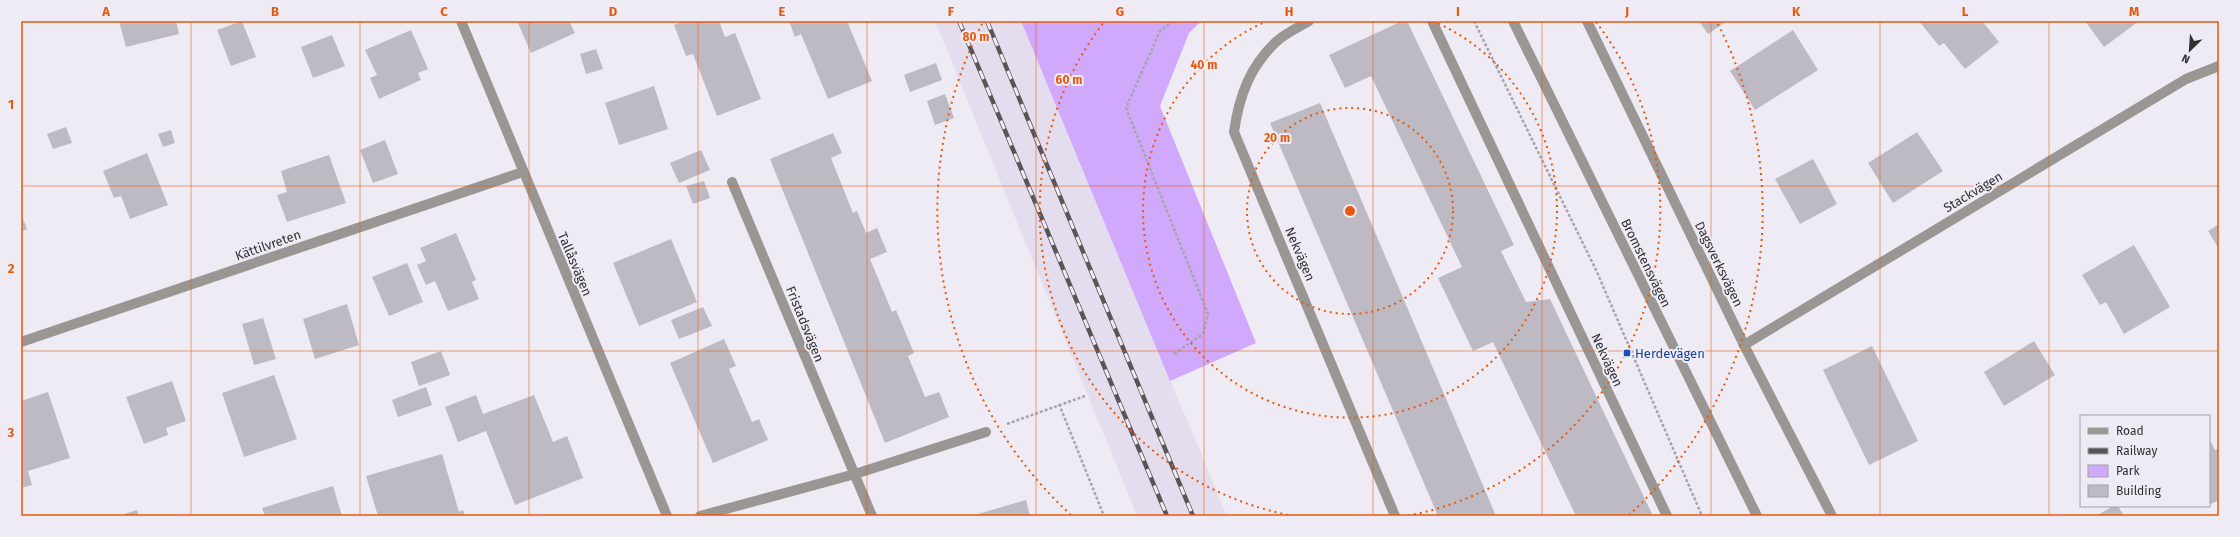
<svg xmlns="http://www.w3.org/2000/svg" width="2240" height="537" font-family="'Fira Sans',sans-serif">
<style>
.built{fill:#e4dded}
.green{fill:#d0a9fd}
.building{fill:#bebac3}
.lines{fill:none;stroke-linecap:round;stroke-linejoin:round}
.path{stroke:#a7a4ab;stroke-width:2.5;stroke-dasharray:3 2;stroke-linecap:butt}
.minor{stroke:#999693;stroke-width:10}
.rail-casing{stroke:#585559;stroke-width:4.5}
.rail{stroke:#efebf4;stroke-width:3;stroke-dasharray:9;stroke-linecap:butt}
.grid{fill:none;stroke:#e8590c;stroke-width:1;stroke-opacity:0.55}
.ring{fill:none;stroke:#e8590c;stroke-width:2;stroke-dasharray:2 4}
.transit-dot{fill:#1a4fb4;stroke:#efebf4;stroke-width:1.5}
.labels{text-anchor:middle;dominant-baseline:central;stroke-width:4;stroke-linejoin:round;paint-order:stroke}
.street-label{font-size:13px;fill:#323033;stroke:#efebf4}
.transit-label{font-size:13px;fill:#164399;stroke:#efebf4;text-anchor:start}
.centre{fill:#e8590c;stroke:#efebf4;stroke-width:2}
.ring-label{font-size:12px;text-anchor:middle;font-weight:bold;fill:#e8590c;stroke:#efebf4;stroke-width:4;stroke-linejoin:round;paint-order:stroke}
.neatline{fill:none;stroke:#e8590c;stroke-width:1.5}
.grid-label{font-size:13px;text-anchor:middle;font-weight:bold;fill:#e8590c}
</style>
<rect width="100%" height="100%" fill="#efebf4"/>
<polygon class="built" points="935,21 1021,21 1227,516 1137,516"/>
<polygon class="green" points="1021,21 1201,21 1189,33 1160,106 1256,343 1170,381"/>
<g class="building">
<polygon points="119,21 176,21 179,34 126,47"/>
<polygon points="242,21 256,57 231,66 217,30"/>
<polygon points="517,21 569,21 575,33 531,53"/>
<polygon points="684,21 719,21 725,37 735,33 761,99 717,116 693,54 686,56 674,25"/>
<polygon points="789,21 847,21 872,81 828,99 801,34 795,37"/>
<polygon points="1402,21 1407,21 1514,245 1501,251 1526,302 1550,299 1653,516 1576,516 1493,342 1473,351 1438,278 1462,267 1371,76 1345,88 1329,55"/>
<polygon points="1699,21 1727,21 1708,34"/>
<polygon points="1919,21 1982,21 1999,42 1965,69 1944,43 1939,46"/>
<polygon points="2085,21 2139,21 2104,47"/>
<polygon points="411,30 428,69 418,73 421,80 379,99 370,78 377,75 365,50"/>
<polygon points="1793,30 1818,70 1755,110 1730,71"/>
<polygon points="332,35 345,66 313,78 301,47"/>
<polygon points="596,49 603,69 586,74 580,54"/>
<polygon points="936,63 942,80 910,92 904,75"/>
<polygon points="654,86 668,129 619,145 605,103"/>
<polygon points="945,94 954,118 935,125 927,101"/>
<polygon points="1320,103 1496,516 1438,516 1270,123"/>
<polygon points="66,127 72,143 53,149 47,134"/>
<polygon points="171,130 175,143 163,147 158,134"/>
<polygon points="1917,132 1943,171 1893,203 1868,163"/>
<polygon points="833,133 842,153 831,158 853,213 857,211 866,233 877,228 887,252 870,259 892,312 896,310 914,353 908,356 925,397 939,392 949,417 885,443 770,159"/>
<polygon points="385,140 398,174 373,183 360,150"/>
<polygon points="701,150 710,170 679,183 670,163"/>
<polygon points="147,153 168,205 130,219 121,196 114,198 103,171"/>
<polygon points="329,155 346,203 287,222 277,195 287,192 281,171"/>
<polygon points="1813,159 1837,204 1800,224 1775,179"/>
<polygon points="704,181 710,198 693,204 686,186"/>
<polygon points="21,214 27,229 21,232"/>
<polygon points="2219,224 2219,249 2208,231"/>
<polygon points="456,233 476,280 472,282 479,299 448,311 435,281 426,285 417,265 426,261 420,248"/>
<polygon points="671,239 697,302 639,326 613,263"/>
<polygon points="2134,245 2170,307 2124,334 2106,302 2100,305 2082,275"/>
<polygon points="407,263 423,302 389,316 372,277"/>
<polygon points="347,304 359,345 315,359 303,319"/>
<polygon points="703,307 712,326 679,339 671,320"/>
<polygon points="263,318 276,359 254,365 242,324"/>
<polygon points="724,339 736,366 729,369 752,422 759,419 768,440 713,463 670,363"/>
<polygon points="2034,341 2055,375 2004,406 1984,372"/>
<polygon points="1872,346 1918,441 1869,465 1823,370"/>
<polygon points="441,351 450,375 419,386 411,362"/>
<polygon points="274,375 297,439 244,457 222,393"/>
<polygon points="172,381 186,421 166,428 168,435 144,444 126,397"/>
<polygon points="426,387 432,405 398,417 392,400"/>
<polygon points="48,392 70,458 28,471 32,485 21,488 21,401"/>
<polygon points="476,395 483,414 534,395 553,442 567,436 583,478 515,505 486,431 458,442 445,407"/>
<polygon points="2209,438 2215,450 2219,448 2219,500 2209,505"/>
<polygon points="442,454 459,512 463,510 465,516 378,516 366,476"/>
<polygon points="333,486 342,516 265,516 262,508"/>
<polygon points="1026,500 1030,516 971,516"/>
<polygon points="2113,506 2118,506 2124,516 2096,516"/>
<polygon points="137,510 139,516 118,516"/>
</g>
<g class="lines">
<g class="path">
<polyline points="1173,21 1160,31 1126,108 1208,314 1203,334 1174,354"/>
<polyline points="1474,21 1597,272 1702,516"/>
<polyline points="1059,404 1104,516"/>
<polyline points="1007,424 1085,396"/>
</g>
<g class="minor">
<polyline points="461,21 667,516"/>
<path d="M1309 21C1299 27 1286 33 1277 41 1250 66 1239 96 1234 132L1395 516"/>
<polyline points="1432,21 1667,516"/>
<polyline points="1513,21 1757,516"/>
<polyline points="1587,21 1744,345 1832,516"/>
<polyline points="732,182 872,516"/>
<polyline points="21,342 523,172"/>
<polyline points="1744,345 2186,79 2219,66"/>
<polyline points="700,516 855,474 986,432"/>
</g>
<defs>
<g id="rail">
<polyline points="959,21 1167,516"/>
<polyline points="987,21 1193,516"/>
</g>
</defs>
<use href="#rail" class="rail-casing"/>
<use href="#rail" class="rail"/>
</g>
<path class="grid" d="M191 21V516M360 21V516M529 21V516M698 21V516M867 21V516M1036 21V516M1204 21V516M1373 21V516M1542 21V516M1711 21V516M1880 21V516M2049 21V516M21 186H2219M21 351H2219"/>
<g class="ring">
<circle cx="1350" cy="211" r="103"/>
<path d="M1433 21A207 207 0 1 1 1267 21"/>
<path d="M1294 516A310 310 0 0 1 1104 22M1596 22A310 310 0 0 1 1406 516"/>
<path d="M1071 515A413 413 0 0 1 982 24M1718 24A413 413 0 0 1 1629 515"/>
</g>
<rect class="transit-dot" x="1623" y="349" width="8" height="8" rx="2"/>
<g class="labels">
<g class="street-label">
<text transform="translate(1973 192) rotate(-31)">Stackvägen</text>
<text transform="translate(268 245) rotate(-19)">Kättilvreten</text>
<text transform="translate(1300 254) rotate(67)">Nekvägen</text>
<text transform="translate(1646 263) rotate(64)">Bromstensvägen</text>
<text transform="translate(575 264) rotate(67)">Tallåsvägen</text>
<text transform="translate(1719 264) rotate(64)">Dagsverksvägen</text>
<text transform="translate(805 324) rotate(68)">Fristadsvägen</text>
<text transform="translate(1607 360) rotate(65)">Nekvägen</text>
</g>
<g class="transit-label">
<text x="1635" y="353">Herdevägen</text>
</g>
</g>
<circle cx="1350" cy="211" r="6" class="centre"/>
<g class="ring-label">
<text x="976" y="41">80 m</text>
<text x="1204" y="69">40 m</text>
<text x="1069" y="84">60 m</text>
<text x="1277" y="142">20 m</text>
</g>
<rect width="2240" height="537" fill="none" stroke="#efebf4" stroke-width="44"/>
<rect x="2080" y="415" width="130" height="92" fill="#efebf4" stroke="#a3a0a7"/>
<rect x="2088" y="428" width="20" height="6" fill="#999693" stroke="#a3a0a7"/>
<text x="2116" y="435" font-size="12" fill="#323033">Road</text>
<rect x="2088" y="448" width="20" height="6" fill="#585559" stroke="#a3a0a7"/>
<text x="2116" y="455" font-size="12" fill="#323033">Railway</text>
<rect x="2088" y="465" width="20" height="12" fill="#d0a9fd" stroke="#a3a0a7"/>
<text x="2116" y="475" font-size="12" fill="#323033">Park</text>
<rect x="2088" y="485" width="20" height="12" fill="#bebac3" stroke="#a3a0a7"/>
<text x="2116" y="495" font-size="12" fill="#323033">Building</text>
<g transform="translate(2190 50) rotate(205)" stroke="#efebf4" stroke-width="3" paint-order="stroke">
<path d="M0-3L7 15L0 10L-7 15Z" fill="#323033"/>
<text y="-6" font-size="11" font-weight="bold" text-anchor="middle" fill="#323033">N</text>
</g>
<rect x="22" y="22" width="2196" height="493" class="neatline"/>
<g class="grid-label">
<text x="106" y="16">A</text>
<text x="275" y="16">B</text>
<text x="444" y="16">C</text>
<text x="613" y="16">D</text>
<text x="782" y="16">E</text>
<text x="951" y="16">F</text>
<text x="1120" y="16">G</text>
<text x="1289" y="16">H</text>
<text x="1458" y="16">I</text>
<text x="1627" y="16">J</text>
<text x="1796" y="16">K</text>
<text x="1965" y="16">L</text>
<text x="2134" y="16">M</text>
<text x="11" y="109">1</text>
<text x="11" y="273">2</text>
<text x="11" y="437">3</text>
</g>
</svg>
